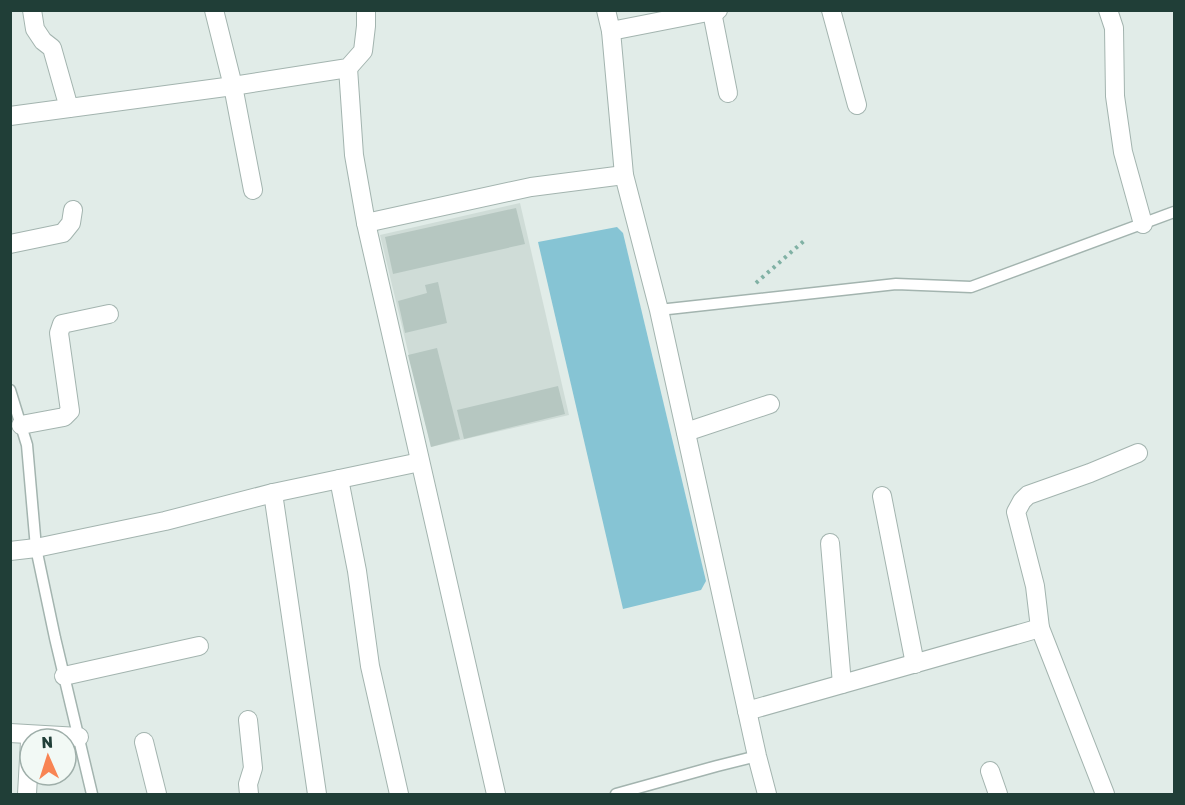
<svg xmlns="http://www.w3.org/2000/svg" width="1185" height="805" font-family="Rubik,sans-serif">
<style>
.built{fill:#cfdcd7}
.water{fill:#86c4d4}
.building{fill:#b6c7c1}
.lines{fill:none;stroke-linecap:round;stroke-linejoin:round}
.lane-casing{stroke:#a3b4af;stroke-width:13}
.street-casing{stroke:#a3b4af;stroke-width:20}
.path{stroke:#80b1a4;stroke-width:4;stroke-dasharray:3 4.5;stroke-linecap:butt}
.lane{stroke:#fff;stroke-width:10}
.street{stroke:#fff;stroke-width:18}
</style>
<rect width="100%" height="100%" fill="#e1ece8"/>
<polygon class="built" points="520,203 569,415 431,447 380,235"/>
<polygon class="water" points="617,227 623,233 706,581 701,590 623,609 538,242"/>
<g class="building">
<polygon points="516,208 525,244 393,274 385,237"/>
<polygon points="438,282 447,323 405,333 398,301 427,293 425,285"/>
<polygon points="437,348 460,439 431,447 408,355"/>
<polygon points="558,386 565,414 464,439 457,410"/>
</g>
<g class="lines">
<defs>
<g id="lane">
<polyline points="659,310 896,284 971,287 1174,212"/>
<polyline points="10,390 27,445 36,548 55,638 92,794"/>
<polyline points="616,794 717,766 757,756"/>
</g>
<g id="street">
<polyline points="32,10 35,29 43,41 52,48 69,108"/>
<polyline points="214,10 233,86 253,190"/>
<polyline points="606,10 611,31 624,175 659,310 757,756 767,794"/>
<polyline points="831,10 857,105"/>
<polyline points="1108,10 1114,28 1115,96 1123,152 1143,224"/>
<polyline points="712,12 728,93"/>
<polyline points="611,31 718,10"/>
<polyline points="348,68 354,155 366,223 496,794"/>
<polyline points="10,116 233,86 348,68 363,51 366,26 366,10"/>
<polyline points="366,223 531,187 624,175"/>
<polyline points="10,244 63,233 71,223 73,210"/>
<polyline points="21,425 64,417 70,411 59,333 62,324 109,314"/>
<polyline points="686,432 770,404"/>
<polyline points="339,479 357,571 370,666 399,794"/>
<polyline points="273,493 317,794"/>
<polyline points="882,496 915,664"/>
<polyline points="830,543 842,684"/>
<polyline points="10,551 36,548 165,521 273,493 420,462"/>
<polyline points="64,676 199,646"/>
<polyline points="747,711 1040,628"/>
<polyline points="248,720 253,768 248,784 249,794"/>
<polyline points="10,733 79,737"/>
<polyline points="144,742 157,794"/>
<polyline points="990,771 998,794"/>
<polyline points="27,794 30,741"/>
<polyline points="1105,794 1040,628 1035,586 1016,512 1022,501 1028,495 1090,473 1138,453"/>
</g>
</defs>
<use href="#lane" class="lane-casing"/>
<use href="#street" class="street-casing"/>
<polyline class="path" points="756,283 805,240"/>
<use href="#lane" class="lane"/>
<use href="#street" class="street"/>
</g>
<rect width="1185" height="805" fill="none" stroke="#203e37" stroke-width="24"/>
<g transform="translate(48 757) rotate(357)"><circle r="28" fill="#f2f9f5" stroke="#9eaea9" stroke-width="1.5"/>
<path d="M0-4.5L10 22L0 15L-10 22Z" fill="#f88453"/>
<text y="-9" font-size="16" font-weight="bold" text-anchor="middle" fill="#203e37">N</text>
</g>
</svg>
